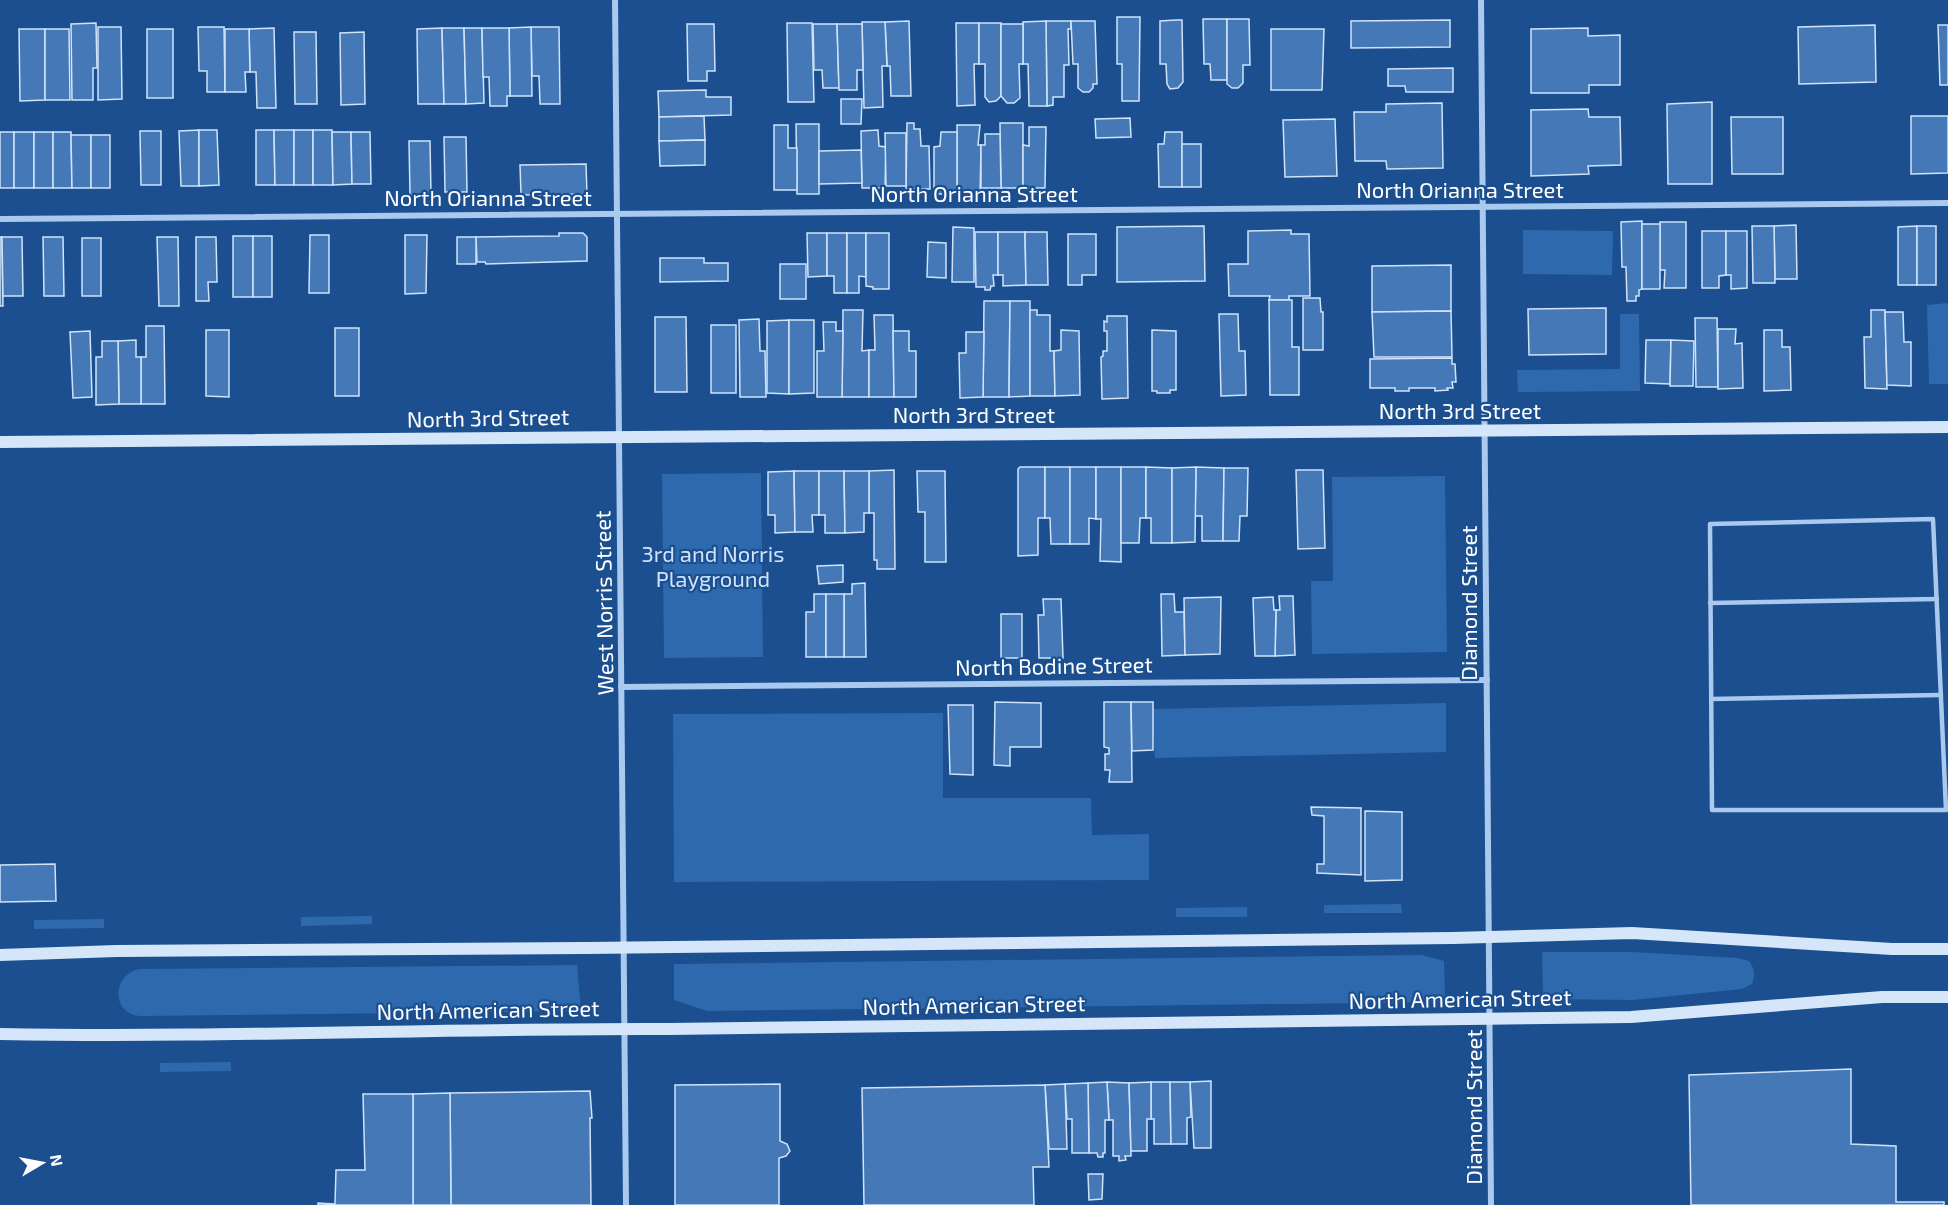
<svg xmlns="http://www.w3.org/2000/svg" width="1948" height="1205" font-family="'Exo 2',sans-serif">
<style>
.green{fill:#2e69ad}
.building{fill:#4478b7;stroke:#cfe3fa;stroke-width:1.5}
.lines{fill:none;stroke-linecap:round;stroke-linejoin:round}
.lane{stroke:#a9c9ee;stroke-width:4.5}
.street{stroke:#a9c9ee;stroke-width:6}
.secondary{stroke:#d6e6fa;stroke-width:12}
.labels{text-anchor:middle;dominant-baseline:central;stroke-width:4.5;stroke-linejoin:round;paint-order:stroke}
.street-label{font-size:22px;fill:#fff;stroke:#1b4f8f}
.park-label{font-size:22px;fill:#cfe3fa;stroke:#1b4f8f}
</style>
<rect width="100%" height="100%" fill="#1b4f8f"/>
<g class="green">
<polygon points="1523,230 1613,231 1612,275 1523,274"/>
<polygon points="1948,303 1948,384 1929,384 1927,305"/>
<polygon points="1620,314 1639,314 1640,391 1518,392 1517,370 1620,369"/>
<polygon points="761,473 763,657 664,658 662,474"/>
<polygon points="1445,476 1447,652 1312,654 1311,581 1333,581 1332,477"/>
<polygon points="1446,703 1446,752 1155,758 1152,709"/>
<polygon points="943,713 943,798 1091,798 1092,835 1149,834 1149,880 674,882 673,714"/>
<polygon points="1401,904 1402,913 1324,913 1324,905"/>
<polygon points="1247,907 1247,917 1176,917 1176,908"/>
<polygon points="372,916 372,924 301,926 301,917"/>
<polygon points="104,919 104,928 34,929 34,920"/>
<path d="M1542 952H1633L1738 958 1749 961C1755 969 1755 975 1752 984L1742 989 1633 1000 1543 999Z"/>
<polygon points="1422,955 1444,961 1445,1002 707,1011 674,1000 674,964"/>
<path d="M577 965 581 1011 141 1016C111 1015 111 974 140 969Z"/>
<polygon points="231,1062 231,1071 160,1072 160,1063"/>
</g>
<g class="building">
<polygon points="1117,17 1140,17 1139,101 1122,101 1122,64 1117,64"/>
<polygon points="1203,19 1227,19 1227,80 1211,80 1210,64 1204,64"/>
<polygon points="1227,19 1249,19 1250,65 1243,65 1243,83 1238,88 1232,88 1227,84"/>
<polygon points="1176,20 1182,20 1183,82 1178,88 1170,89 1167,84 1166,64 1160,64 1160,21"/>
<polygon points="1450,20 1450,47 1351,48 1351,21"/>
<polygon points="909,21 911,96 891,96 890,66 887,66 885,22"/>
<polygon points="1046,21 1071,21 1071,29 1068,29 1069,65 1064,65 1064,97 1053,97 1053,105 1047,106"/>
<polygon points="1046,21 1047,106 1029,106 1028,64 1023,64 1023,22"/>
<polygon points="1071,21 1095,21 1097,84 1093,84 1093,88 1089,92 1083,92 1078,88 1078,64 1073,64"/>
<polygon points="862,22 885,22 887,66 882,66 883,107 864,108"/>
<polygon points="96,23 97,68 93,68 93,100 72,100 71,24"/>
<polygon points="787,23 812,23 814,102 788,102"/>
<polygon points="956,23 979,23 979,64 974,64 975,105 957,106"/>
<polygon points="979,23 1001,23 1001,96 996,101 989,102 985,97 985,64 979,64"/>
<polygon points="687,24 714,24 715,71 707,71 707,81 688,81"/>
<polygon points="813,24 837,24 839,88 823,88 822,70 814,70"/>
<polygon points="837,24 862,24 863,70 857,70 857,90 839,90"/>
<polygon points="1001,24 1023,24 1023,64 1019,64 1020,98 1014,103 1007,103 1001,96"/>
<polygon points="1875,25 1876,82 1799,84 1798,27"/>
<polygon points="1938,25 1948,25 1948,85 1940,85"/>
<polygon points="98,27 121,27 122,99 98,100"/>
<polygon points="198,27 224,27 225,92 207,92 207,71 199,71"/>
<polygon points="531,27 559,27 560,104 540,104 539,76 532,76"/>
<polygon points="531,27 532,96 510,96 509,28"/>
<polygon points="274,28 276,108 257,108 256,72 250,72 249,29"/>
<polygon points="442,28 444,104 418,104 417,29"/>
<polygon points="442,28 464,28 466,104 444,104"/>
<polygon points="464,28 482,28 484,103 466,104"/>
<polygon points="482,28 509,28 510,96 507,96 507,106 490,106 489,77 483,77"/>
<polygon points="1588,28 1588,36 1620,35 1620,85 1589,85 1589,93 1531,93 1531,29"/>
<polygon points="19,29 45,29 45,100 20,101"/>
<polygon points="45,29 69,29 70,100 45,100"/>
<rect x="147" y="29" width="26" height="69"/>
<polygon points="225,29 249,29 250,72 245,72 246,92 225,92"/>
<polygon points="1271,29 1324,29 1322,90 1271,90"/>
<polygon points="294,32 316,32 317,104 295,104"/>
<polygon points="364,32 365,104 341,105 340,33"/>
<polygon points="1453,68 1453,92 1406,92 1405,86 1388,86 1388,69"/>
<polygon points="706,90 706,97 731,97 731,115 659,117 658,91"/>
<polygon points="841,99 862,99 861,124 841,124"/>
<polygon points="1712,102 1712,184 1668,184 1667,104"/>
<polygon points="1442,103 1443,168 1387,169 1386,161 1355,161 1354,112 1386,112 1386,104"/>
<polygon points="1588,109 1589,117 1620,117 1621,165 1588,166 1589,174 1531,176 1531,110"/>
<polygon points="704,116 705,140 659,141 659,117"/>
<polygon points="1911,116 1948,116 1948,173 1911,174"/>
<polygon points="1731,117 1783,117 1783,174 1732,174"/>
<polygon points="1130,118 1131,137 1096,138 1095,119"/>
<polygon points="1335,119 1337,176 1285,177 1283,120"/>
<polygon points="907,123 914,123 914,129 920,129 921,146 929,146 930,189 906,189"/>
<polygon points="1000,123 1023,123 1023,188 1001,188"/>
<polygon points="796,124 819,124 819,194 797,194"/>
<polygon points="774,125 788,125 788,148 797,148 797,190 774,190"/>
<polygon points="957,125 980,125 978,145 981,145 980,194 957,194"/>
<polygon points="1029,127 1046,127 1045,188 1023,188 1023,145 1029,146"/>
<polygon points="199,130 199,186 181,186 179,131"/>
<polygon points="199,130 217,130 219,185 199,186"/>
<polygon points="256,130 274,130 275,185 256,185"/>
<polygon points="274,130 294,130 294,185 275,185"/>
<rect x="294" y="130" width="19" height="55"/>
<polygon points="313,130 332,130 333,185 313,185"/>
<polygon points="878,130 879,146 886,147 885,188 862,188 861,131"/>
<polygon points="140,131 161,131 161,185 141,185"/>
<rect x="0" y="132" width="14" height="56"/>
<rect x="14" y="132" width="20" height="56"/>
<rect x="34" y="132" width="19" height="56"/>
<polygon points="53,132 71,132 72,188 53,188"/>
<polygon points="332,132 351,132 352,184 333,185"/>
<polygon points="351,132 370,132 371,184 352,184"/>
<polygon points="941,132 957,132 957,194 934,194 934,147 940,146"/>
<polygon points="1165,132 1182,132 1182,187 1159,187 1158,144 1164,144"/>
<polygon points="885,133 906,133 906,186 886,186"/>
<polygon points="985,134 1000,134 1001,188 981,188 981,145 985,145"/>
<polygon points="71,135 91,135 91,188 72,188"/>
<rect x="91" y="135" width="19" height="53"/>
<polygon points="444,137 466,137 467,192 445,192"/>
<polygon points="705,140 705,165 660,166 659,141"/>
<polygon points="409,141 430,141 431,195 410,195"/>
<rect x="1182" y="144" width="19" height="43"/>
<polygon points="861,150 862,183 819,184 819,151"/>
<polygon points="586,164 587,194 521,195 520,165"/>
<polygon points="1642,221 1642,289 1639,290 1639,296 1636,296 1636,301 1627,301 1626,267 1622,267 1621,222"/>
<polygon points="1660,222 1686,222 1686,288 1664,288 1665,270 1660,270"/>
<rect x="1642" y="224" width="18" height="65"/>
<polygon points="1796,225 1797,279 1775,279 1774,226"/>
<polygon points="1204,226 1205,281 1117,282 1117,227"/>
<polygon points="1752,226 1774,226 1775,283 1753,283"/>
<polygon points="1917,226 1917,285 1898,285 1898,227"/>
<rect x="1917" y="226" width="19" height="59"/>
<polygon points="953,227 974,228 974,282 952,282"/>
<polygon points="1291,230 1291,234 1309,234 1310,296 1289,296 1289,300 1269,300 1270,296 1229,296 1228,264 1248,264 1248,231"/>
<polygon points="1702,231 1726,231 1726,275 1719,276 1719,288 1702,288"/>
<polygon points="1726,231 1747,231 1747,288 1731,289 1731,275 1726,275"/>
<polygon points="975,232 998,232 998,275 993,275 994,286 991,286 990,290 985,290 985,287 976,287"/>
<polygon points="998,232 1025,232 1026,285 1003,286 1003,275 998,275"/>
<polygon points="1025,232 1047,232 1048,285 1026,285"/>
<polygon points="559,233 583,233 587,237 587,261 486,264 485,262 477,262 476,237 559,236"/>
<polygon points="807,233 827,233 827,276 808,277"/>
<polygon points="827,233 847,233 847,293 834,293 834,276 827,276"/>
<polygon points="847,233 866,233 866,277 859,276 859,293 847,293"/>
<polygon points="866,233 889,233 889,289 873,289 873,287 866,286"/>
<polygon points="1068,234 1096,234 1096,275 1082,275 1082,285 1068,285"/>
<polygon points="310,235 329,235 329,293 309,293"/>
<polygon points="405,235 427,235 426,293 405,294"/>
<rect x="233" y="236" width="20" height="61"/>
<rect x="253" y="236" width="19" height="61"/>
<polygon points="0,237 2,237 3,306 0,306"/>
<polygon points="2,237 22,237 23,296 3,296"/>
<polygon points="43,237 63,237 64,296 44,296"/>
<polygon points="157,237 178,237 179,306 159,306"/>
<polygon points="196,237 216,237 217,282 208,282 209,301 196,301"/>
<rect x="457" y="237" width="19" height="27"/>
<rect x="82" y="238" width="19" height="58"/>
<polygon points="928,242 946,243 946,278 927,277"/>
<polygon points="660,258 704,258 704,263 728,263 728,281 660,282"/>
<rect x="780" y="264" width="26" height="35"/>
<polygon points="1451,265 1451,311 1372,312 1372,266"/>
<polygon points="1303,298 1320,298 1321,312 1323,312 1323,350 1303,350"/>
<polygon points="1269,300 1292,300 1292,347 1299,347 1299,395 1270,395"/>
<polygon points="984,301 1010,301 1009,397 983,397"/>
<polygon points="1010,301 1030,301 1030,396 1009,397"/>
<polygon points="1606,308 1606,354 1529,355 1528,309"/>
<polygon points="843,310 863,310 862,351 869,350 869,397 842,397"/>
<polygon points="1030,310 1037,310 1037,315 1050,315 1050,351 1054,351 1055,396 1030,396"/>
<polygon points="1871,310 1885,310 1887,389 1865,388 1864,337 1871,337"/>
<polygon points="1451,311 1452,357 1374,357 1372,312"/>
<polygon points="1885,312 1903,312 1904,342 1911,342 1911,386 1887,385"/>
<polygon points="1219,314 1238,314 1239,351 1245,351 1246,395 1221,396"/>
<polygon points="874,315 893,315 894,397 869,397 869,350 875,350"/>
<polygon points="1107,316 1127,316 1128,398 1102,399 1101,357 1103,356 1103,351 1107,351 1107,331 1104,331 1104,321 1107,322"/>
<polygon points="655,317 686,317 687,392 655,392"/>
<polygon points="1695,318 1717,318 1718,387 1696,387"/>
<polygon points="759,319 760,351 765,351 766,397 740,397 739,320"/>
<polygon points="789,320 789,394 767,393 767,321"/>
<polygon points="789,320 814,320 814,393 789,394"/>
<polygon points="823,322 836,322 836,331 843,331 842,397 817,397 817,351 824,351"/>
<rect x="711" y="325" width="25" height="68"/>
<polygon points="146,326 164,326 165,404 141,404 141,357 146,357"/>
<rect x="335" y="328" width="24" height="68"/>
<polygon points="1718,329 1736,329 1735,344 1742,343 1743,388 1718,389"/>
<polygon points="206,330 229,330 229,397 206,396"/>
<polygon points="1061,330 1079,331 1080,395 1055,396 1054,351 1061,350"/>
<polygon points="1152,330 1176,331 1176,390 1170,390 1170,393 1157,393 1157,391 1152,391"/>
<polygon points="1764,330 1782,330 1782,347 1790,347 1791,390 1764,391"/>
<polygon points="90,331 92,397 73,398 70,332"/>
<polygon points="893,331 909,331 909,351 916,351 916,397 894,397"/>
<polygon points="966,332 984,332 983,397 960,398 959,353 966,353"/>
<polygon points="136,340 136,357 141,357 141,404 119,404 118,341"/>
<polygon points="1646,340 1671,340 1670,384 1645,383"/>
<polygon points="1671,340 1694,341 1693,386 1670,386"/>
<polygon points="102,341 118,341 119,404 96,405 96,357 102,357"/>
<polygon points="1452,358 1452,364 1455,364 1456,382 1452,382 1453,388 1447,388 1448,390 1435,391 1435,388 1409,388 1409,391 1395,391 1395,388 1370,388 1370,359"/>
<polygon points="1020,467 1045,467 1045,518 1038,518 1038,555 1018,556 1018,469"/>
<polygon points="1045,467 1070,467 1070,544 1051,544 1050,518 1045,518"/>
<polygon points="1070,467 1096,467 1096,519 1089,518 1089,544 1070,544"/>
<polygon points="1096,467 1121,467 1121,562 1100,561 1101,519 1096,519"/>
<polygon points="1121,467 1146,467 1146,518 1140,518 1139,543 1121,543"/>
<polygon points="1146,467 1172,468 1172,543 1151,543 1151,518 1146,518"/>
<polygon points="1196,467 1224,468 1223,541 1202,541 1202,516 1195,516"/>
<polygon points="1196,467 1195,542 1172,543 1172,468"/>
<polygon points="1224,468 1248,468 1247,516 1240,516 1239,541 1223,541"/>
<polygon points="894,470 895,569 877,569 877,560 874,560 874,513 869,513 869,471"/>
<polygon points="1296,470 1323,470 1325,548 1298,549"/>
<polygon points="794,471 795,532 775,533 775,515 768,515 768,472"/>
<polygon points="794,471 819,471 819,515 812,515 813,532 795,532"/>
<polygon points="819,471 844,471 845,533 825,533 825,515 819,515"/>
<polygon points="844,471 869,471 869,513 864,513 864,532 845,533"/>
<polygon points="917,471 945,471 946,562 925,562 925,512 918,512"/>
<polygon points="843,565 843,582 819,584 817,566"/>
<polygon points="865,583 866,657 844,657 844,594 852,594 852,584"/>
<polygon points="814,594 826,594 826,657 806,657 806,612 814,612"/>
<rect x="826" y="594" width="18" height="63"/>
<polygon points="1161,594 1174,594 1175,612 1184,612 1185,655 1162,656"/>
<polygon points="1279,596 1293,596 1295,655 1275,656 1276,610 1280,610"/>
<polygon points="1221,597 1220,654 1185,655 1184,598"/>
<polygon points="1273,597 1274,610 1276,610 1275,656 1255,656 1253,598"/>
<polygon points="1043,599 1061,599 1063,658 1039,658 1038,615 1044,615"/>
<rect x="1001" y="614" width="21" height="44"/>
<polygon points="995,702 1041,703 1041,747 1010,747 1010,766 994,765"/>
<polygon points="1104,702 1131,702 1132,782 1109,782 1110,770 1105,770 1105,754 1109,754 1109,748 1104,747"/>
<polygon points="1131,702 1153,702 1153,750 1132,751"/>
<polygon points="948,705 973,705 973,775 950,774"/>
<polygon points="1311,807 1361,808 1361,875 1317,873 1317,864 1324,864 1324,816 1312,815"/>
<polygon points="1365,811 1402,812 1402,880 1365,881"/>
<polygon points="55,864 56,901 0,902 0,865"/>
<polygon points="1851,1069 1851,1144 1896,1146 1896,1202 1944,1202 1944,1205 1691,1205 1689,1075"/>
<polygon points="1211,1081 1211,1148 1194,1148 1190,1082"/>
<polygon points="1107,1082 1129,1083 1131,1151 1131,1156 1125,1156 1126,1160 1119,1161 1119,1156 1113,1156 1113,1120 1109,1120"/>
<polygon points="1107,1082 1109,1120 1105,1120 1105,1153 1103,1153 1103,1157 1098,1157 1097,1153 1089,1153 1088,1083"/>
<polygon points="1151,1082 1170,1082 1171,1144 1154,1144 1154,1119 1151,1119"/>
<polygon points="1151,1082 1151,1119 1147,1119 1147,1151 1131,1151 1129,1083"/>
<polygon points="1170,1082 1190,1082 1191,1117 1187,1118 1187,1144 1171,1144"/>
<polygon points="1088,1083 1089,1153 1072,1153 1072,1119 1067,1119 1065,1084"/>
<polygon points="780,1084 780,1141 787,1144 790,1151 786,1156 779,1158 779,1205 675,1205 675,1085"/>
<polygon points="1065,1084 1067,1149 1049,1149 1045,1085"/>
<polygon points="1045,1085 1049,1167 1033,1167 1034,1205 864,1205 862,1088"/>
<polygon points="590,1091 592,1118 590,1118 591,1205 451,1205 450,1093"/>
<polygon points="450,1093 451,1205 413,1205 413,1094"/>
<polygon points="363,1094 413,1094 413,1205 318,1205 318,1203 335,1204 336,1170 365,1170"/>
<polygon points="1088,1174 1103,1174 1102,1199 1089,1200"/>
</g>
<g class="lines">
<g class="lane">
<polygon points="1933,519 1946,810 1712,810 1710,524"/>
<polyline points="1710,603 1937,599"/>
<polyline points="1711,699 1941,695"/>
</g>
<g class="street">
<polyline points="615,0 626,1205"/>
<polyline points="1481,0 1491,1205"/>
<polyline points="0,219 1948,203"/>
<polyline points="621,687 1487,680"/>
</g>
<g class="secondary">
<polyline points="0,442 1948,427"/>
<polyline points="0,955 116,951 586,948 1453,938 1632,933 1892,949 1948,949"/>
<path d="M0 1034C223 1038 446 1028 669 1029L1631 1017 1882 997H1948"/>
</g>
</g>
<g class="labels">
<g class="street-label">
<text x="1460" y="189">North Orianna Street</text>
<text x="974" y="193">North Orianna Street</text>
<text x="488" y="197">North Orianna Street</text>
<text x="1460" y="410">North 3rd Street</text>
<text x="974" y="414">North 3rd Street</text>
<text transform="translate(488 417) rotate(-1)">North 3rd Street</text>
<text transform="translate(603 603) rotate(-91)">West Norris Street</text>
<text transform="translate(1468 603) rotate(-90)">Diamond Street</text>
<text transform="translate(1054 665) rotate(-1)">North Bodine Street</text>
<text transform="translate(1460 998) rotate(-1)">North American Street</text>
<text transform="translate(974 1004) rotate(-1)">North American Street</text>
<text transform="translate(488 1009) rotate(-1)">North American Street</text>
<text transform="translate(1473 1107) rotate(-90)">Diamond Street</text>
</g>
<g class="park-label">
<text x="713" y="553">3rd and Norris<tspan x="713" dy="25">Playground</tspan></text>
</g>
</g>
<g transform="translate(42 1163) rotate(80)" stroke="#1b4f8f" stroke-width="4.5" paint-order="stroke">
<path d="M0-4.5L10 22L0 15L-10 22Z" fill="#ffffff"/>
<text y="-9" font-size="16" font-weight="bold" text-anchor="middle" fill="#ffffff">N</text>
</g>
</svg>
